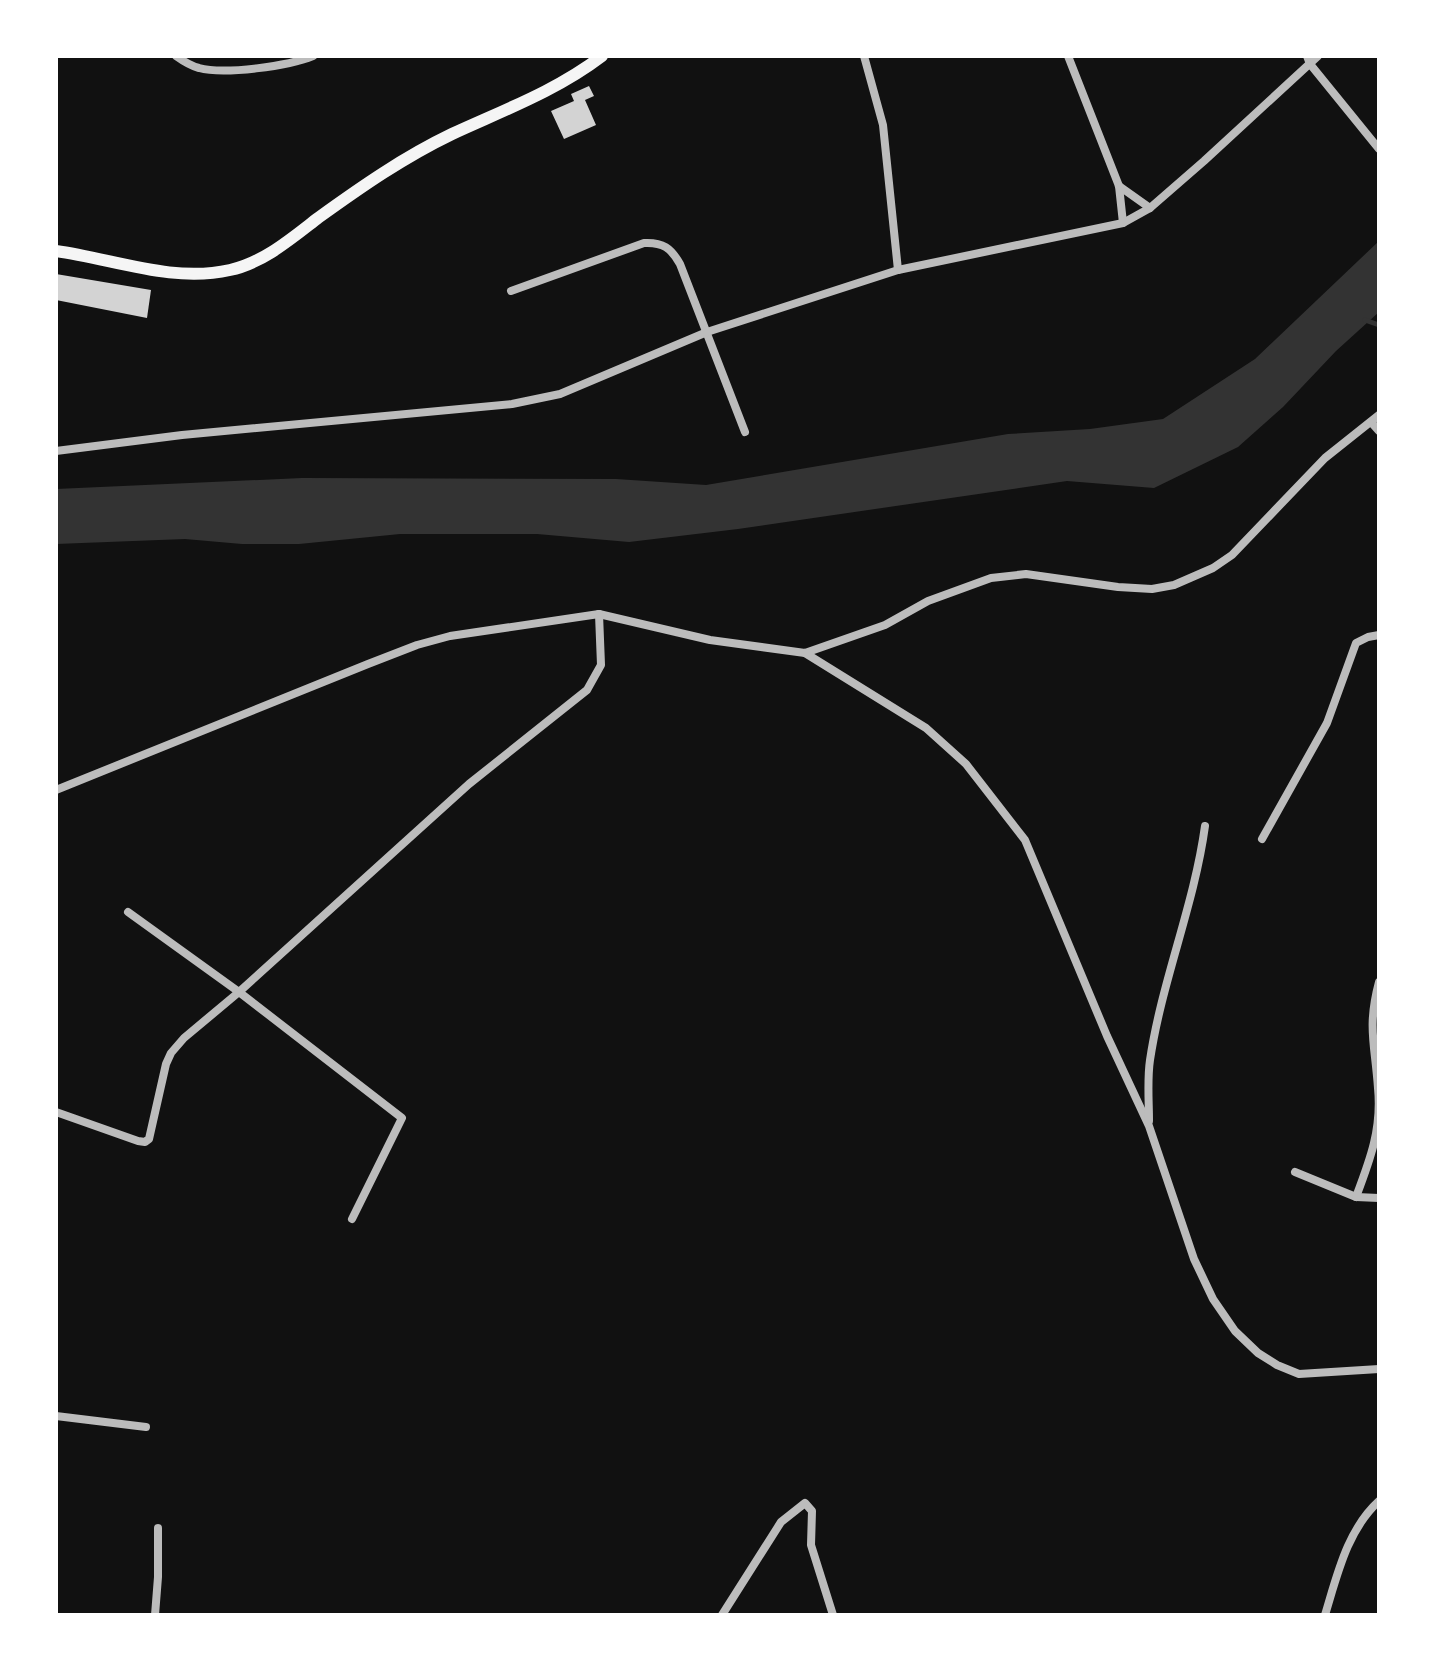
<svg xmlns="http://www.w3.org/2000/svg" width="1435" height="1671" font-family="Helvetica,sans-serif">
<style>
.water{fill:#333}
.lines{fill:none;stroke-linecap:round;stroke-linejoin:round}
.stream{stroke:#333;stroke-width:5}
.building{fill:#d3d3d3}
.minor{stroke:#bcbcbc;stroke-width:8}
.secondary{stroke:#f5f5f5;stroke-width:12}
</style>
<rect width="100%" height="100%" fill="#111"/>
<polygon class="water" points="1379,241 1379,312 1336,351 1283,407 1238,447 1154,488 1067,481 738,529 629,542 537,534 400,534 299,544 242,544 185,539 56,544 56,489 302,478 616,479 706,485 1008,434 1090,429 1163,419 1255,359"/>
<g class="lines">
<polyline class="stream" points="1365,320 1379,325"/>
</g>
<g class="building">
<polygon points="589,86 594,96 585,100 596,125 564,139 551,111 574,101 571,94"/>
<polygon points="56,274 151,290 147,318 56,300"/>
</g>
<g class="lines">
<g class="minor">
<path d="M176 56C183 61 191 66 199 68 224 75 289 66 313 56"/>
<polyline points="864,56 883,125 898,270"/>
<polyline points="1068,56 1119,186 1123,223"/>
<polyline points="1307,56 1310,64 1379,149"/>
<polyline points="1119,186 1150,208"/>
<path d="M511 291 644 243C663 242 671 248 680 264L745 432"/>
<polyline points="1371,422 1379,431"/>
<polyline points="56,451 182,435 512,404 560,394 707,332 898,270 1123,223 1150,208 1204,161 1318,56"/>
<polyline points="805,653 926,728 966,764 1025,840 1107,1036 1149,1126 1194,1259 1213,1299 1235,1331 1258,1353 1277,1365 1299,1374 1379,1369"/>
<polyline points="56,790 368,664 417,645 450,636 599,614 710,640 805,653 885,625 928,601 991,578 1026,574 1118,587 1152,589 1174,585 1213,568 1232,555 1325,458 1379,415"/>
<polyline points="1262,839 1327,723 1356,643 1368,637 1379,635"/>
<polyline points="128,912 239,992 402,1118 352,1219"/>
<polyline points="56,1112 138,1141 145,1142 149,1139 166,1064 171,1053 184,1038 239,992 469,784 587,690 601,665 599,614"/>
<path d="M1149 1121C1149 1101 1147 1080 1150 1060 1162 980 1194 906 1205 826"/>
<path d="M1295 1172 1356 1197C1370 1160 1382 1129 1378 1088 1375 1044 1367 1027 1379 982"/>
<polyline points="1356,1197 1379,1198"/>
<polyline points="56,1416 146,1427"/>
<polyline points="155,1615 158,1577 158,1528"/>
<polyline points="722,1615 781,1522 805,1503 812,1511 811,1545 833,1615"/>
<path d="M1325 1615C1337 1576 1347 1530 1379 1501"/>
</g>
<path class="secondary" d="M56 251C114 259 172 283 230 270 263 263 292 238 318 218 361 187 404 157 452 134 504 110 556 91 602 56"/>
</g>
<rect width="1435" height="1671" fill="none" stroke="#ffffff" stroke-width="116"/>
</svg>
